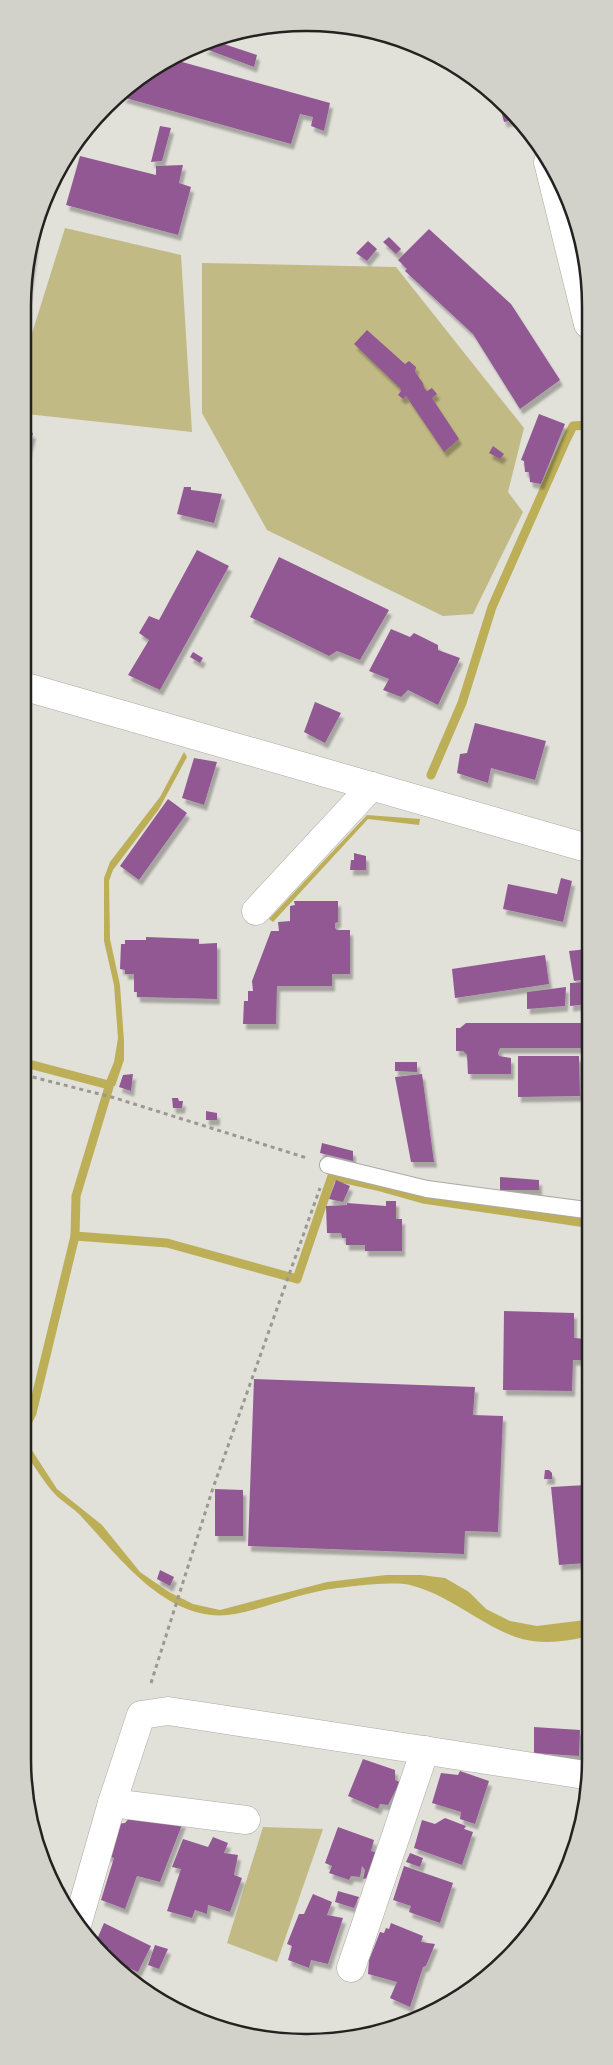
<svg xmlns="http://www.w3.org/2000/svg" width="613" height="2065" font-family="Figtree,sans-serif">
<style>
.green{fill:#c2ba84}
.water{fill:#bcaf58}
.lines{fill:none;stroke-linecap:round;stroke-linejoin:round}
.stream{stroke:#bcaf58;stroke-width:9}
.building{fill:#915994;filter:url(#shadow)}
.lane-casing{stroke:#abaaa4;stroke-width:18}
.street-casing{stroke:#abaaa4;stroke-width:29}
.path{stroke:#999893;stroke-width:3;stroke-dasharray:4 4;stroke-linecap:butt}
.lane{stroke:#fff;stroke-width:16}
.street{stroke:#fff;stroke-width:28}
.rim{fill:none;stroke:#232220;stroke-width:2.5}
</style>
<defs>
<filter id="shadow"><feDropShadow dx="3" dy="5.5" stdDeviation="1" flood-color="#0004"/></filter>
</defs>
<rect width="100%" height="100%" fill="#e1e0d9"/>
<g class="green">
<polygon points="65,228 181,255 192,432 27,414 28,346"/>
<polygon points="202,263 396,267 524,428 508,492 523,512 473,614 443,616 267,530 202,413"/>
<polygon points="263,1827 323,1829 277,1962 227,1943"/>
</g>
<g class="water">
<polygon points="184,752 187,757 159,809 113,870 109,881 110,939 120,985 124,1041 124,1060 115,1086 109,1087 105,1084 114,1062 118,1038 114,985 104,941 104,878 110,862 160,797"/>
<polygon points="367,815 420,819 419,825 368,819 273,922 269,919"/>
<path d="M24 1438 57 1489 102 1525 140 1572 169 1592 193 1604 220 1610 327 1582 386 1575H421L445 1578 469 1592 486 1609 510 1621 537 1626 585 1620V1637C565 1642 542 1644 522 1639 482 1627 451 1595 410 1585 394 1581 354 1586 338 1588 302 1592 270 1607 235 1614 169 1626 120 1558 80 1515 72 1507 61 1501 54 1493 48 1487 27 1457 24 1449 23 1446 24 1441 24 1438Z"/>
</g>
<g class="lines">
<g class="stream">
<polyline points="431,775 462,703 492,607 566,440 573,426 588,425"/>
<polyline points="25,1063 105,1084"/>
<polyline points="109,1087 76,1196 75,1236 167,1243 297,1279 332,1176 377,1186 423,1199 586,1223"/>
<polyline points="24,1429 32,1413 75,1236"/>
</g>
</g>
<g class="building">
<polygon points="218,42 257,55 254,67 203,48"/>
<polygon points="175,60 330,103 324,131 311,126 313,117 300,114 291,144 122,97 148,71"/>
<polygon points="498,99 508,106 517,119 504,122"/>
<polygon points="160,126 171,128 162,161 151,162"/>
<polygon points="80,156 156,175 156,166 183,165 179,183 191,187 178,235 66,205"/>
<polygon points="429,229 511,304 560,380 520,409 473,334 405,271 407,269 398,260"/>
<polygon points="389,237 401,249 396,254 383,242"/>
<polygon points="34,238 36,238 28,299 28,251"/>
<polygon points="368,241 377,249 367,261 356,253"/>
<polygon points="367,330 405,364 409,361 416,367 415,372 423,383 424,388 427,391 432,388 437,394 432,398 459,439 444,452 406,396 403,399 398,395 401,391 400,388 354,344"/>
<polygon points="539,414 565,424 541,484 530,482 529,472 525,472 524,461 521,460"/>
<polygon points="27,431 33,433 28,452 27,452"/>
<polygon points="493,446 504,454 500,459 489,453"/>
<polygon points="184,487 191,487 191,490 222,494 214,523 177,514"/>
<polygon points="197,550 229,566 160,690 128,675 149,640 139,633 149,616 159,620"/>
<polygon points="279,557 389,610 360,660 337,651 329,656 250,617"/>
<polygon points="391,629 410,637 414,633 438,645 438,650 460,658 438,705 408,690 401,697 383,690 389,679 369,671"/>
<polygon points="193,652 203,658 200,663 190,657"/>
<polygon points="315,702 341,713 325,743 304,732"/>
<polygon points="475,723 546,741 535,780 491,768 488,783 457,773 460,754 467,753"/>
<polygon points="194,758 217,762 204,805 182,798"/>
<polygon points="168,799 187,813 139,880 120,866"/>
<polygon points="354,853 366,856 366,870 350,870 351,860 354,860"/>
<polygon points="561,878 572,881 563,922 503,909 508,884 557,894"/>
<polygon points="294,901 338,901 338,922 335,923 335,928 337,930 350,930 350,974 332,974 332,986 277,986 276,1024 243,1024 244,1001 248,1001 248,991 253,991 252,981 271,931 279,931 278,922 290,921 290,906 295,905"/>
<polygon points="146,937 199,939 199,944 217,943 217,999 137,997 137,992 134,992 134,974 125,974 125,970 120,969 121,944 125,944 125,940 146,940"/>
<polygon points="587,949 587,979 574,981 569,951"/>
<polygon points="545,955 549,984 455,998 452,969"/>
<polygon points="587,982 587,1004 570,1006 570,983"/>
<polygon points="566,987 565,1006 527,1009 527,992"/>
<polygon points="466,1023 587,1023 587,1048 500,1048 498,1053 499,1056 511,1058 511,1074 468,1074 467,1055 463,1051 456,1051 456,1028 460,1028"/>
<polygon points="518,1056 579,1056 580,1096 518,1097"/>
<polygon points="395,1062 417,1062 417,1072 395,1071"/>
<polygon points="133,1074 131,1091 119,1087 123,1075"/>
<polygon points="422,1074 434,1162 411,1162 395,1077"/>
<polygon points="172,1098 178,1098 179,1101 183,1101 182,1108 173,1108"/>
<polygon points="206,1111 217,1113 217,1120 206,1120"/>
<polygon points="322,1143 353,1151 353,1161 320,1153"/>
<polygon points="500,1177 539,1180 539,1190 500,1190"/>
<polygon points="336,1180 350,1186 343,1202 329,1199"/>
<polygon points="386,1201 396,1201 396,1219 402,1219 402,1251 365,1251 365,1245 346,1245 346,1238 342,1238 341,1233 327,1233 326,1206 347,1205 347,1203 386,1206"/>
<polygon points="504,1311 574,1313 574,1338 586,1339 586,1360 573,1360 572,1391 503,1390"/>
<polygon points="254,1379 475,1387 473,1415 503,1416 498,1532 465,1531 464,1554 248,1546"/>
<polygon points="545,1470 549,1470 552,1473 552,1479 544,1479"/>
<polygon points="586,1485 586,1563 559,1565 551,1487"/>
<polygon points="215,1489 243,1490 243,1536 215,1536"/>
<polygon points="160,1570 174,1577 170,1586 157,1579"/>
<polygon points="534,1727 580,1730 579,1756 534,1753"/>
<polygon points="363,1759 395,1770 395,1780 400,1782 388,1805 380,1804 378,1809 348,1796"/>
<polygon points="460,1771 489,1781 475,1824 460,1819 461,1812 432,1803 441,1773 458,1775"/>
<polygon points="131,1816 183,1822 160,1882 137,1876 125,1909 101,1900 114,1858 107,1856 115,1824 125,1823"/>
<polygon points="445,1818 466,1826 464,1829 473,1832 462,1865 414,1848 422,1820 435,1824"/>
<polygon points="338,1827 374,1840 371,1851 378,1853 368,1878 363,1879 365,1870 362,1866 360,1877 351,1876 349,1880 329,1873 332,1866 325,1863"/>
<polygon points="213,1837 228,1843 224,1853 238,1855 234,1875 242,1878 230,1912 208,1905 207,1914 195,1910 192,1918 167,1911 181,1869 172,1867 183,1839 208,1847"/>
<polygon points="410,1853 423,1858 420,1867 406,1862"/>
<polygon points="404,1866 453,1883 440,1923 409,1912 411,1906 393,1900"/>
<polygon points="338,1891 359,1897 354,1908 335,1902"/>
<polygon points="313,1894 332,1902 327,1915 343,1918 328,1964 311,1960 309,1968 288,1960 292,1946 287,1944 299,1914 304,1914"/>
<polygon points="104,1923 151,1946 138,1972 115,1962 116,1959 108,1955 110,1949 95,1944"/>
<polygon points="391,1923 423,1936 421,1942 435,1944 426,1966 423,1967 410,2007 390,1998 397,1982 368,1974 369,1960 380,1932 384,1933 386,1928 389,1929"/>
<polygon points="155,1945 168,1949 159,1969 148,1965"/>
</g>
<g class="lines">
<defs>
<polyline id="lane" points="328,1165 427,1189 586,1210"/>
<g id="street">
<polyline points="548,162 588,324"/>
<polyline points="26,687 587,848"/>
<polyline points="256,911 372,786"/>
<polyline points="112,1803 246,1820"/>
<polyline points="78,1922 112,1803 141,1715 168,1711 585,1775"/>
<polyline points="351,1968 425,1750"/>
</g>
</defs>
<use href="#lane" class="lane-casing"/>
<use href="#street" class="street-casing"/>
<g class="path">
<polyline points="25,1075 115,1098 307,1158"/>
<polyline points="151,1683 213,1488 320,1188"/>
</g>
<use href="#lane" class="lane"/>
<use href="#street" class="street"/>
</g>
<path d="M0 0H613V2065H0ZM306 31H307A275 275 0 0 1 582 306V1759A275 275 0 0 1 307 2034H306A275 275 0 0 1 31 1759V306A275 275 0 0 1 306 31Z" fill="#d2d1ca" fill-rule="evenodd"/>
<path class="rim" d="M306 31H307A275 275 0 0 1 582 306V1759A275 275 0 0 1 307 2034H306A275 275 0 0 1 31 1759V306A275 275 0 0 1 306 31Z"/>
</svg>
